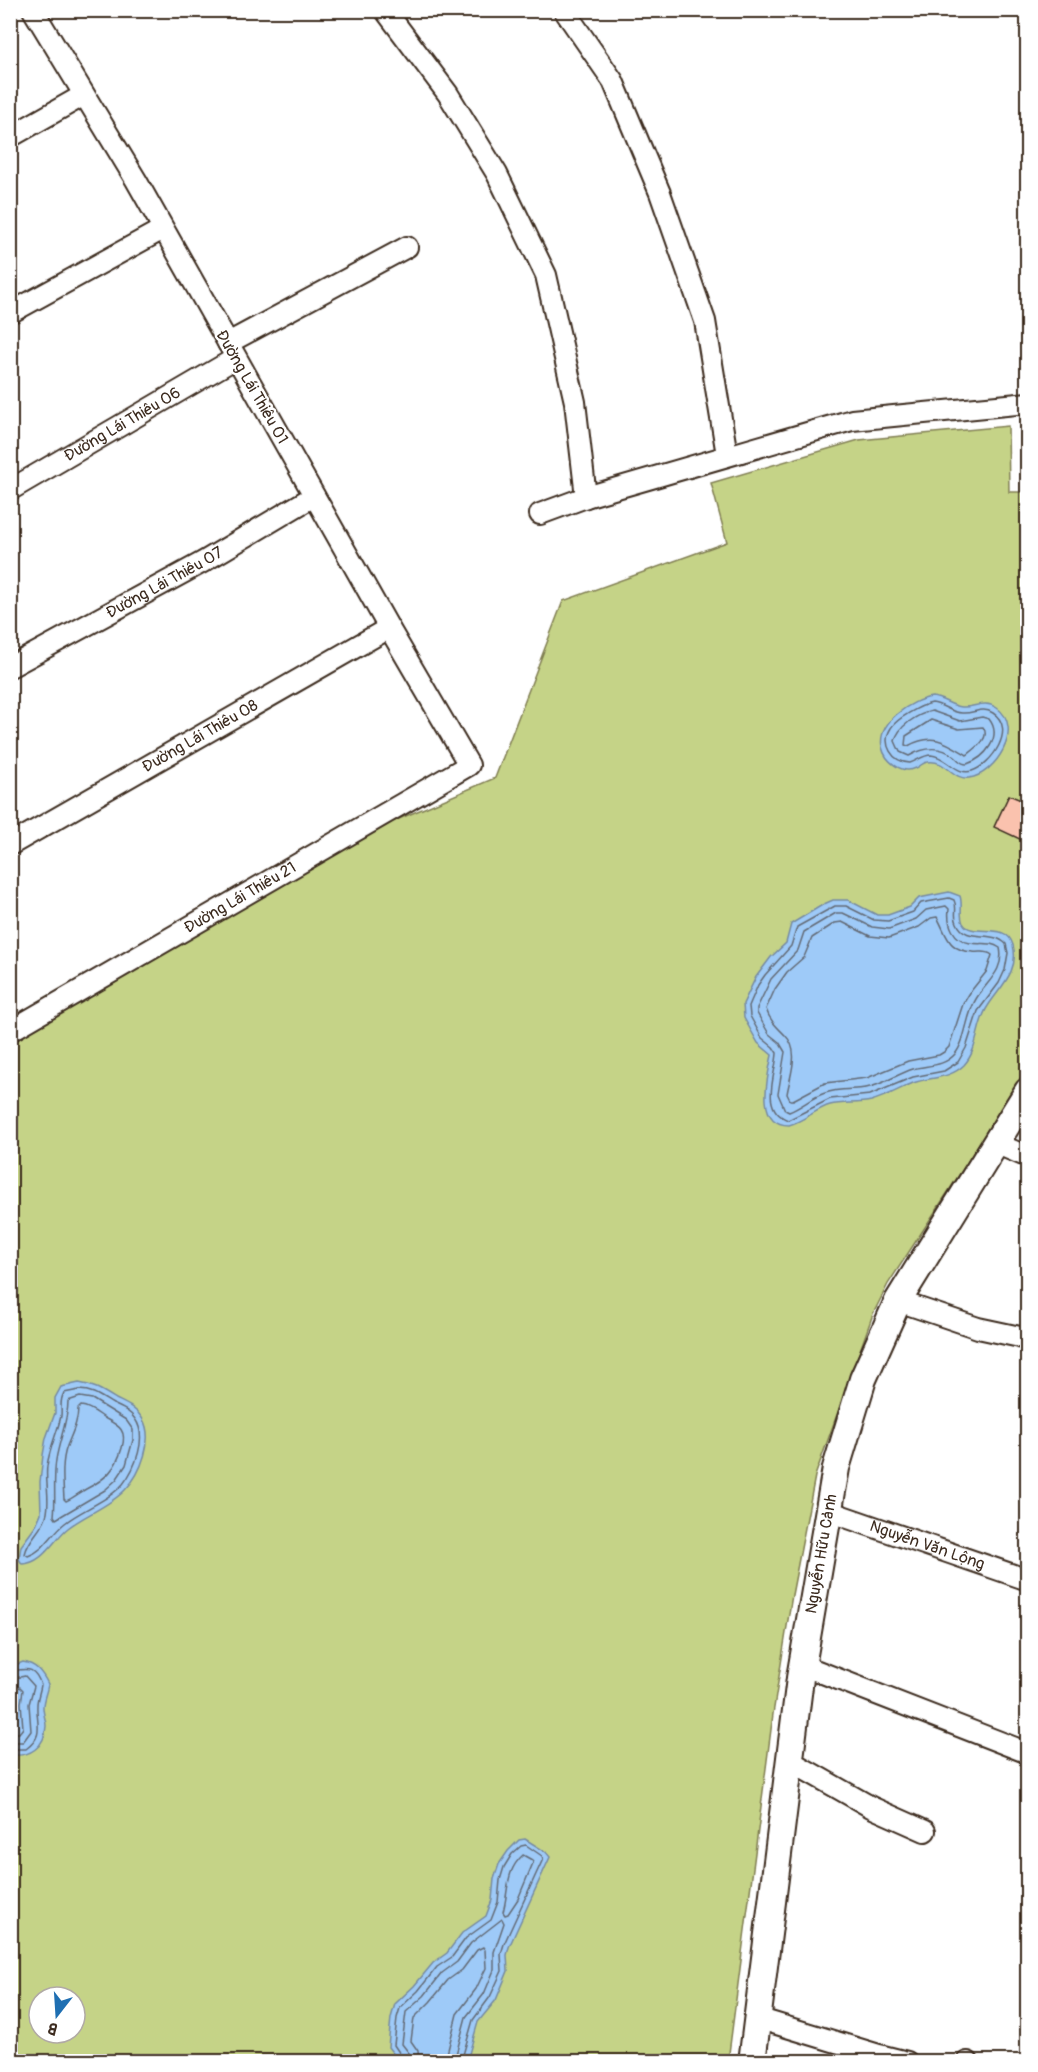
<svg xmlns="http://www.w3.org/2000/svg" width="1038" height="2072" font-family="Pangolin,sans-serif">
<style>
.green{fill:#c5d387;stroke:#807e52;stroke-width:1.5;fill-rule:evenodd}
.water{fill:#9ecaf8;stroke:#768aa1;stroke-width:1.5}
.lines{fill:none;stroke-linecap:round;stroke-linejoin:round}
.shore{stroke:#636a75;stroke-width:1.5}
.building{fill:#fac2ae;stroke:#3b2a1e;stroke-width:1.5}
.minor-casing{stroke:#3b2a1e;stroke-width:24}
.tertiary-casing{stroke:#3b2a1e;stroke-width:30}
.minor{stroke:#fff;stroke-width:20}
.tertiary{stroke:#fff;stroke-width:26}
.labels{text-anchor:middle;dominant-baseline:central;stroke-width:4.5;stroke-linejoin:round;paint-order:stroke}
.street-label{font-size:16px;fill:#3b2a1e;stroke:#fff}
</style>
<rect width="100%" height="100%" fill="#fff"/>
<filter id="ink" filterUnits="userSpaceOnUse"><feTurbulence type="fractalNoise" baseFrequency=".0167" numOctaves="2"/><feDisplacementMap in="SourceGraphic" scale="12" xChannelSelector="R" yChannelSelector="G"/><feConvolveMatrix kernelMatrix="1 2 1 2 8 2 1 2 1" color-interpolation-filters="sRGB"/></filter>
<g filter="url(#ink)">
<path class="green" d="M1008 426 1009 492H1028L1027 1068 991 1126 888 1284 873 1314 815 1476 792 1595 773 1714 728 2061H11L10 1043 380 827 495 778 563 601 727 542 711 483 859 440ZM39 1997H75V2033H39Z"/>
<g class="water">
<path d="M932 697C943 698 951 706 962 707 975 708 984 699 997 708 1025 728 995 775 969 778 952 780 946 759 928 762 923 762 921 766 916 768 902 775 885 761 882 747 877 722 911 700 932 697Z"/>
<path d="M949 892 960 896C963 905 959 915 963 923 972 939 1006 920 1013 945 1020 971 1000 987 988 1006 976 1023 979 1049 964 1065 950 1079 931 1077 913 1083 899 1089 886 1097 871 1101 858 1104 843 1102 830 1105 816 1109 804 1121 789 1125 754 1125 768 1075 772 1055L758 1043 749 1027 744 1018 743 1004 756 977 771 957 786 943 791 924 824 904 833 900H848L877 915H888L910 907 919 898Z"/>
<path d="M79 1383C94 1385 103 1391 116 1399 126 1404 136 1408 142 1418 155 1438 141 1474 125 1490 110 1506 86 1514 68 1528 54 1539 43 1564 22 1564L19 1559 21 1546 35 1527 41 1513 40 1482 43 1455 46 1438 55 1413V1398L61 1387Z"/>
<path d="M23 1662C36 1664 42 1672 48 1684 47 1692 43 1699 43 1707 43 1714 46 1720 46 1726 45 1748 29 1757 11 1755L10 1667Z"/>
<polygon points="525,1839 546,1852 550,1857 509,1947 507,1955 508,1971 496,2000 478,2022 467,2061 398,2060 388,2047 391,2018 395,2004 414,1986 433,1963 447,1953 462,1933 486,1916 492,1900 494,1879 499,1864 508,1851 519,1840"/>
</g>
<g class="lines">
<g class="shore">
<path d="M932 703C943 704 951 713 962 713 974 714 982 706 993 713 1017 729 991 765 972 771 956 776 947 756 931 755 923 755 917 761 910 763 892 762 881 744 891 728 896 719 921 705 932 703Z"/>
<path d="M932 711 960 721 982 717 989 719C1003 737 985 758 967 764 961 764 960 761 955 757 940 745 925 747 909 756L900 752 895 741C898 726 918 714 932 711Z"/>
<path d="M931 720 959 729 983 727C991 738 976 748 967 755 946 742 933 732 908 746L905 745 906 736Z"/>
<path d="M949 898 954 900C958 908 953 916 957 923 966 944 992 929 1006 944L1008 953 1005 970 999 983 978 1011 966 1048 958 1062 944 1071 913 1077 870 1095 830 1099 788 1120C759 1109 776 1075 777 1053L773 1047 762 1038 750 1016 749 1006 758 985 765 975 791 946 797 927 835 906H846L874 920 888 921 913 912 921 903Z"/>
<path d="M946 906 949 909C947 924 953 940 970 943 981 945 990 941 1000 948 1005 971 986 982 976 999 966 1015 966 1041 955 1054 944 1067 927 1065 913 1069 897 1074 883 1085 866 1088 853 1090 838 1088 825 1093 812 1097 802 1107 789 1112L785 1110 778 1094 785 1052 779 1042 769 1034 757 1013V1008L771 979 798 950 804 932 836 913H843L872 927 889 929 916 919 926 910Z"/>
<path d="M937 917C947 934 947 951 973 952 980 953 986 950 992 955L987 971 971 991 963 1004 949 1047 944 1052 939 1055 908 1061 867 1078 825 1083 793 1100H790L787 1094C790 1075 801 1051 785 1035 777 1027 770 1021 766 1009L775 989 787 972 804 957 812 938 835 923 842 922 870 936 889 938 919 927 931 918Z"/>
<path d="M79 1390C93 1390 101 1397 113 1404 121 1408 130 1411 135 1419 148 1437 135 1469 123 1484 108 1501 83 1509 65 1523 52 1533 44 1551 28 1556L25 1554C28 1538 44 1529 47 1513 50 1497 45 1481 47 1466 50 1446 57 1434 61 1416 62 1407 59 1401 64 1393Z"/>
<path d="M80 1397 92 1399 126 1420 133 1430V1440L126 1465 116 1480 105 1490 56 1519 54 1516C56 1498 53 1479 56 1460 59 1440 68 1422 68 1401Z"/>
<path d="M81 1406C91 1407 98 1414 106 1419 120 1426 127 1431 122 1448 116 1469 106 1479 86 1489 79 1493 73 1498 66 1501L64 1499C63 1482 61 1462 67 1446 72 1433 78 1422 78 1409Z"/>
<path d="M10 1671C27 1669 34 1665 41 1685 40 1692 37 1698 37 1705 36 1724 45 1735 26 1749H10"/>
<polyline points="10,1679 25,1676 34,1686 29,1704 31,1731 23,1742 10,1742"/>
<polyline points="10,1688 20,1687 23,1690 21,1703 23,1728 19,1733 10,1733"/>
<path d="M523 1855 532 1860 533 1863 518 1899 508 1914 505 1915 503 1912C509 1891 505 1871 523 1855Z"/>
<polyline points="403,2062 402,2057 394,2045 397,2018 400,2008 418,1991 437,1967 452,1957 466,1938 491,1920 498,1902 500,1880 504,1867 512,1854 521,1846 526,1845 542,1856 543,1859 504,1944 501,1954 502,1971 490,1997 473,2020 461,2062"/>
<polyline points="410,2062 409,2053 402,2044 406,2012 424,1996 442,1973 457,1962 471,1943 502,1919 504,1923 494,1952 494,1970 484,1994 466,2017 454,2062"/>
<polyline points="419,2062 418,2051 411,2041 414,2018 430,2002 448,1980 462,1970 477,1950 483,1947 485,1950 486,1968 476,1989 457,2014 445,2062"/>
</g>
</g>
<polygon class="building" points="1009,795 1028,803 1028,827 1022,840 994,827"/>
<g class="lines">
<defs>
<g id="minor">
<polyline points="385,10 448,94 497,174 546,275 575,402 586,497"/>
<polyline points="564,10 613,81 660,193 705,321 727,455"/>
<polyline points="10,137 84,95"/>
<polyline points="10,313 163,229"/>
<polyline points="228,343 407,247"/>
<path id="s1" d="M10 490 236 358"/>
<polyline points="540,514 586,497 852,420 1028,403"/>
<path id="s2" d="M10 667 203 562 314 496"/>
<path id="s3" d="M10 845 389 628"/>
<path id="s4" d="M10 1031 469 765 389 628 136 180 33 10"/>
<polyline points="995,1143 1028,1157"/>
<polyline points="898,1301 978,1328 1020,1337 1028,1341"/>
<path id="s5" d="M828 1511 1028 1580"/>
<polyline points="802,1665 1028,1753"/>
<polyline points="790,1761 871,1807 925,1831"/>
<polyline points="757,2018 879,2055 907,2062"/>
<polyline points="967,2062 968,2062"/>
</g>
<g id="tertiary">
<path id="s6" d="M752 2062 800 1678 836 1468 863 1379 898 1301 1028 1091"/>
</g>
</defs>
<use href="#minor" class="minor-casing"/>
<use href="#tertiary" class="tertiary-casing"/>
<use href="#minor" class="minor"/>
<use href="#tertiary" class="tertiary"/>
</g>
</g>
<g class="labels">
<g class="street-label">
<text transform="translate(252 387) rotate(60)">Đường Lái Thiêu 01</text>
<text stroke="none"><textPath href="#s1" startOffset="130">Đường Lái Thiêu 06</textPath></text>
<text stroke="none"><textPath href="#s2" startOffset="176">Đường Lái Thiêu 07</textPath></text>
<text stroke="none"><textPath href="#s3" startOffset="219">Đường Lái Thiêu 08</textPath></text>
<text stroke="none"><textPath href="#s4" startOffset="266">Đường Lái Thiêu 21</textPath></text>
<text stroke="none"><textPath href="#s5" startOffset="105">Nguyễn Văn Lộng</textPath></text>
<text stroke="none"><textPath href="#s6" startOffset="513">Nguyễn Hữu Cảnh</textPath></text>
</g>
</g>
<rect width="1038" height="2072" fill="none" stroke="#fff" stroke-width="36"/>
<rect x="18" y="18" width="1002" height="2036" fill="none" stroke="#3b2a1e" stroke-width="2" filter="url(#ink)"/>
<g transform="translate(57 2015) rotate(197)"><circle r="28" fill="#ffffff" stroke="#b1aaa5" stroke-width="1.5"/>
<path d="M0-4.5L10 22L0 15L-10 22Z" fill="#1f6fb2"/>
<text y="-9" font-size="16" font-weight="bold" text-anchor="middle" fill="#3b2a1e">B</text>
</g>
</svg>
